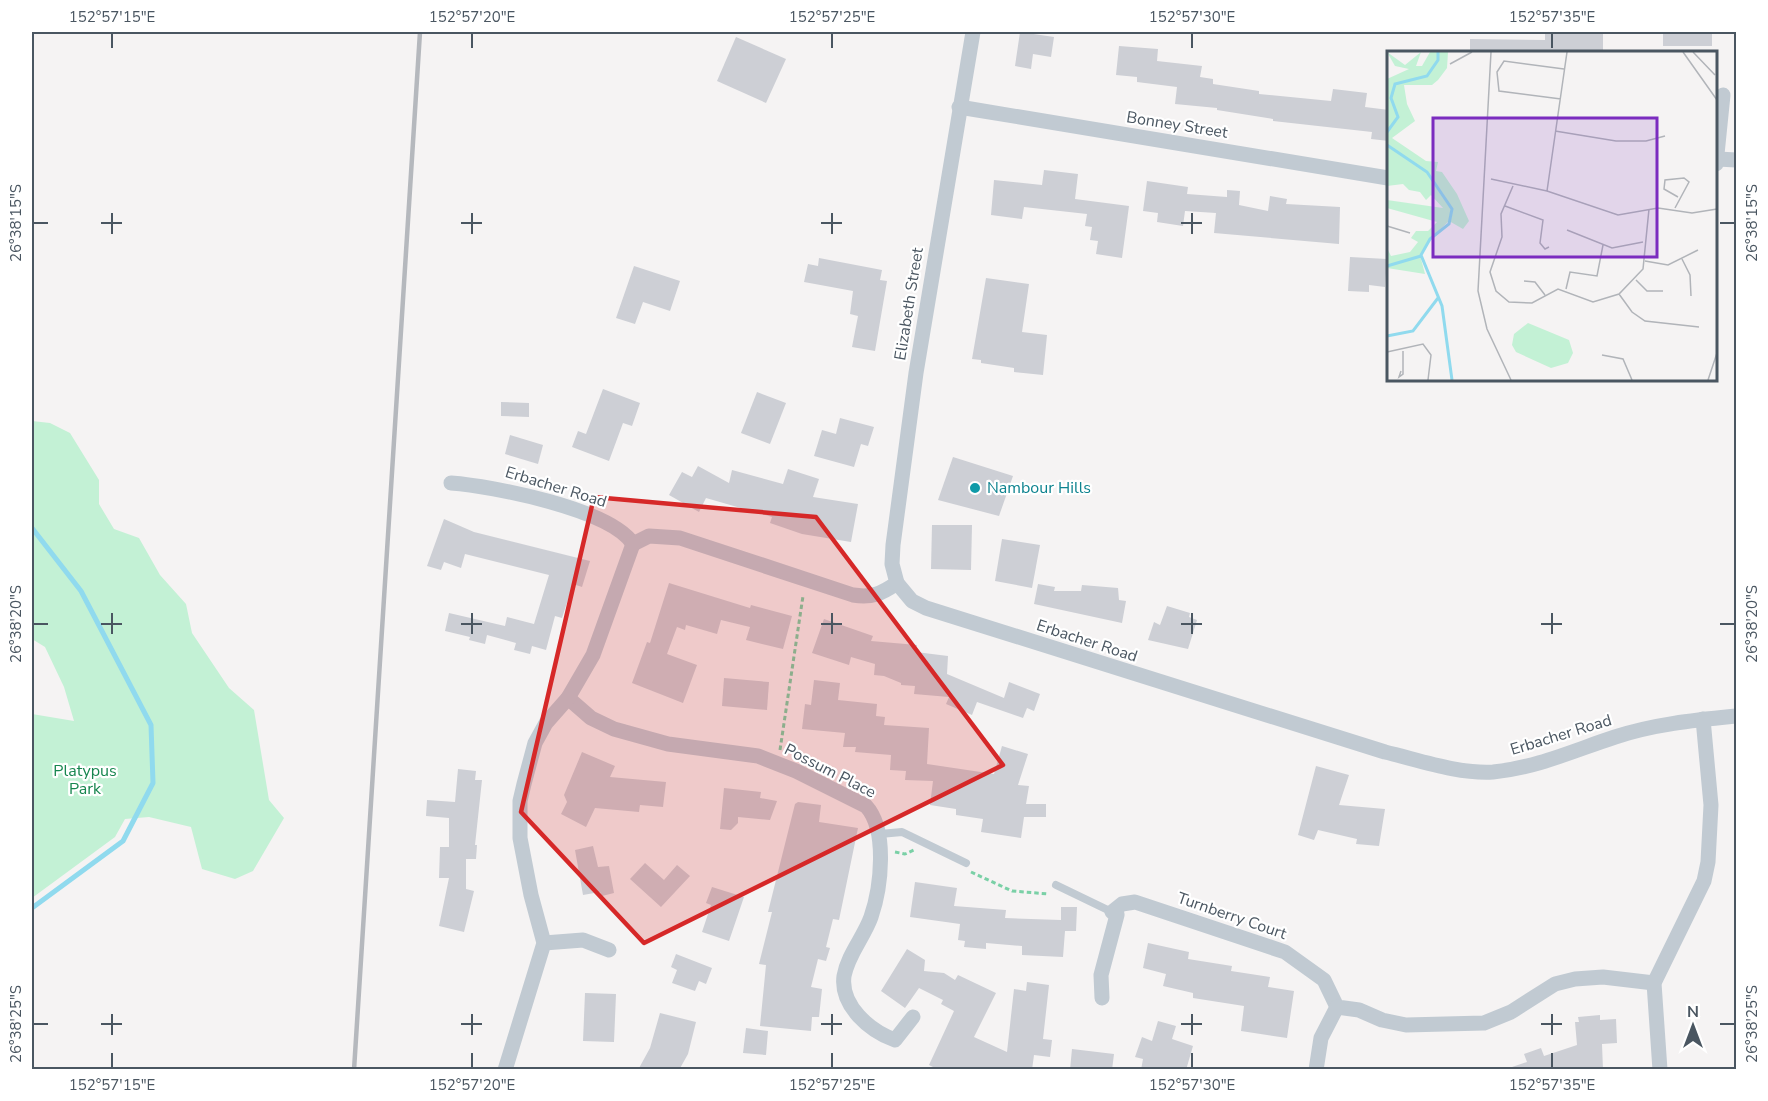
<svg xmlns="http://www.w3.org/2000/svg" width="1768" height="1101" font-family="'Nunito Sans',sans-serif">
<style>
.green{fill:#c3f1d5}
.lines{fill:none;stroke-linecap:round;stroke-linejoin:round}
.stream{stroke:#90daee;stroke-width:5}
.building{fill:#cdcfd5}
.path{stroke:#7ad0a6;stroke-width:3;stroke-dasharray:4.5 3;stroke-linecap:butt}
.lane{stroke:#c1cad2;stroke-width:8}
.street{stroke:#c1cad2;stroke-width:15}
.rail{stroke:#b5b8bd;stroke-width:4.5}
.marked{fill:#d62828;fill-opacity:0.2;stroke:#d62828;stroke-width:4.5;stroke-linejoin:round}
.ticks{fill:none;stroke:#4a5661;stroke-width:2}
.culture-dot{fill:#0f9aa8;stroke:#fff;stroke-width:2}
.labels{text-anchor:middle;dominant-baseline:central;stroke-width:4.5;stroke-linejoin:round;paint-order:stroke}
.street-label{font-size:16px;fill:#4a5661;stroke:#fff}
.culture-label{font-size:16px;fill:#0d838f;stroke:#fff;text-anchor:start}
.park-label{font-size:16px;fill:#17864f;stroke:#fff}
.inset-river{fill:none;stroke:#90daee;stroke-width:3}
.inset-road{fill:none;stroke:#b1b4b9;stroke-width:1.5}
.view{fill:#7b2cbf;fill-opacity:0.15;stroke:#7b2cbf;stroke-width:3}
.inset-edge{fill:none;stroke:#4a5661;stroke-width:3}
.neatline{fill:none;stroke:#4a5661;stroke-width:2}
.ticks-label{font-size:15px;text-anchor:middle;fill:#4a5661}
</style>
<rect width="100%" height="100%" fill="#f5f3f3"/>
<polygon class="green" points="32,421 50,423 70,433 99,480 99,504 114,529 139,538 160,575 186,604 192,633 229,688 254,710 269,800 284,818 253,871 235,879 202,869 191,827 149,817 125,819 115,837 32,898 32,714 74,721 64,687 45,647 32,639"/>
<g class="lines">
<polyline class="stream" points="32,528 81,591 151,725 153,783 123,841 32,908"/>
</g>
<g class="building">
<polygon points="1020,32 1054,37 1051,57 1033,54 1031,69 1015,66"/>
<polygon points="1545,32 1603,32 1603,52 1470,52 1470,39 1545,40"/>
<rect x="1663" y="32" width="49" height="14"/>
<polygon points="736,37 786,59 766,103 717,81"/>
<polygon points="1119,46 1158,49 1157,61 1202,66 1200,77 1213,79 1213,84 1259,91 1259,94 1331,101 1333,89 1367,93 1365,107 1389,110 1389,141 1371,139 1372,132 1273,121 1273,119 1217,110 1217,108 1175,104 1177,87 1137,82 1137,77 1116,75"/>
<polygon points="1044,170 1078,174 1075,199 1129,206 1122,258 1096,254 1098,241 1090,240 1092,227 1085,226 1087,214 1024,207 1022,219 991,215 994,180 1042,185"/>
<polygon points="1147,181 1188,187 1187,194 1227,197 1227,190 1240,191 1239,205 1268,211 1270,196 1287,199 1286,204 1340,207 1339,244 1214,233 1216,213 1185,211 1183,226 1157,222 1158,213 1143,211"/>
<polygon points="1350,257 1387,259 1385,287 1369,285 1369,292 1348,291"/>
<polygon points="819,258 882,270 880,280 887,281 875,351 852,347 858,316 850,314 853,291 804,282 808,264 818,266"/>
<polygon points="634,266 680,281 670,311 643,302 635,324 616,318"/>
<polygon points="986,278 1029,284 1022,332 1047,335 1043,375 1014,372 1014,368 981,363 981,360 972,359"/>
<polygon points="603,389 640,403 632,426 623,423 609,461 572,447 578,431 586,434"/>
<polygon points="757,392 786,403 770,444 741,433"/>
<polygon points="501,402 529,403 529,417 501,416"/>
<polygon points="840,418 874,427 868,446 861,444 854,467 814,456 822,430 836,434"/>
<polygon points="510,435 543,445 538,464 505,454"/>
<polygon points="953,457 1013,476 999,516 938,500"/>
<polygon points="698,466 729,483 732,470 783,484 788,469 819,479 813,497 858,504 851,542 802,534 770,523 772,517 706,498 699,512 669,495 682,472 692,477"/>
<polygon points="444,519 474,532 590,561 582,587 573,584 562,618 555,616 546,650 532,646 530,654 514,650 516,643 487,635 485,644 469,640 470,637 445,631 449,613 505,626 507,617 534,624 549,575 465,554 461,568 444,562 441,570 427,566"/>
<polygon points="932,525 972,525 971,570 931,569"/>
<polygon points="1002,539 1040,545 1032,588 995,581"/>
<polygon points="669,583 750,608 751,605 792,616 783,649 746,640 750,627 721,620 717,634 686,625 685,630 677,627 667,654 697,665 683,703 632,683 647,642 650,643"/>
<polygon points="1038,584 1055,587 1054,591 1081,591 1082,585 1118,588 1119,600 1126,601 1122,623 1034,604"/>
<polygon points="1167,606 1190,613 1189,617 1197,620 1188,649 1148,640 1154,622 1160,625"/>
<polygon points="824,619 873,636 871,641 917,645 916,652 948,656 947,674 1004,698 1009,682 1040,694 1034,711 1027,708 1023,718 977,702 972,715 946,704 949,697 914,694 915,686 901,685 901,683 884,676 874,675 875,664 851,657 849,665 812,653"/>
<polygon points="724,678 769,682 767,710 722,706"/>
<polygon points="814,680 840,683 838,700 877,704 876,716 885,717 884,725 929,728 927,764 994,774 1002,746 1028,754 1018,785 1029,786 1026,804 1046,804 1046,817 1024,817 1021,838 981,832 983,819 956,815 956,809 930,805 933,781 905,780 906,771 890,770 891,755 855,752 856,747 843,747 845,733 802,729 805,704 811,705"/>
<polygon points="582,752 615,766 610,777 666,782 663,807 640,805 639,812 595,808 586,827 561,814 567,802 564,795"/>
<polygon points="1316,766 1349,775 1339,805 1385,809 1379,846 1356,844 1357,839 1318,830 1314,840 1298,835"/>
<polygon points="458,769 476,771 475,780 482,780 475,845 477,845 476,859 466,859 466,889 474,891 464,932 439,926 449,878 439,878 440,847 449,847 449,818 426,816 427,800 455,802"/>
<polygon points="724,788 761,792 760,798 777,801 770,820 738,817 738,823 731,830 720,829"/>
<polygon points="798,802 821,805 819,822 858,828 839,920 833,919 826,947 830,948 826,961 818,959 811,987 822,989 819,1017 812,1017 811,1031 760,1026 766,965 759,964 772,912 768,912 795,804"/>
<polygon points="593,846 598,867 609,866 614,893 602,896 600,892 583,895 575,850"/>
<polygon points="645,863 664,880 677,865 690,876 661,907 630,879"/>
<polygon points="915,882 957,888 954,906 1006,910 1005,918 1061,920 1061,907 1077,907 1076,931 1065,931 1063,957 1022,955 1022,946 986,943 986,949 964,947 965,941 958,940 960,924 910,917"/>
<polygon points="712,887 744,897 729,941 702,932 711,905 706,903"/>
<polygon points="1148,943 1189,952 1188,959 1232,966 1231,971 1270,977 1268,987 1294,991 1287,1038 1241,1031 1244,1006 1193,998 1193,993 1163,986 1166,974 1143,968"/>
<polygon points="907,949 925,960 924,971 944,973 955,980 958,975 996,993 974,1037 1007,1052 1014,989 1026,991 1027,982 1049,985 1043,1039 1052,1040 1050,1057 1034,1055 1032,1070 939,1070 929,1065 954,1011 941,1004 943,1000 919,988 905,1008 881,991"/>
<polygon points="676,954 712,968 706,984 699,981 695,991 672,983 677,970 671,967"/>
<polygon points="585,993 616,994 614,1042 583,1041"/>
<polygon points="660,1013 696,1022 688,1054 679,1070 638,1070 650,1048"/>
<polygon points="1600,1015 1600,1020 1616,1019 1617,1043 1602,1044 1603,1070 1512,1070 1512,1067 1527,1062 1524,1054 1541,1048 1544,1056 1577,1045 1575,1022 1579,1022 1578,1017"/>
<polygon points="1158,1021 1176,1026 1172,1039 1193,1046 1186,1070 1141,1070 1143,1059 1135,1057 1142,1037 1152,1041"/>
<polygon points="746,1028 768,1031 766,1055 743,1053"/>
<polygon points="1072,1049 1114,1054 1112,1070 1070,1070"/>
</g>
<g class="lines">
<g class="path">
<polyline points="780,750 803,596"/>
<polyline points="895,852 905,854 914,850"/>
<polyline points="971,872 1012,891 1049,894"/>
</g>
<g class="lane">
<polyline points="880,834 902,832 966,863"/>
<polyline points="1056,885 1112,912"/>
</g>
<g class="street">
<polyline points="959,107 1388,178"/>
<polyline points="1718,159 1736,160"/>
<polyline points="1716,164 1723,95"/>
<path d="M451 483C492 486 611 509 633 544L649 536 680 538 853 595C872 598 881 594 897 583L912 601 926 608 1385 752C1419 760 1458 774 1493 772 1536 768 1575 750 1615 737 1654 724 1696 720 1736 716"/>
<polyline points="897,583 892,564 893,545 916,373 973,32"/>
<path d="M568 698 591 718 614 729 668 744 758 756 796 771 866 806C888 830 881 888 871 917 864 937 848 954 844 976 840 1006 870 1031 895 1040L913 1017"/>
<polyline points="544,943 583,940 609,950"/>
<polyline points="1102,998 1101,975 1117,915 1112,912 1122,904 1135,902 1285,952 1324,980 1337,1007 1359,1010 1382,1020 1406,1025 1484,1023 1511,1012 1555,984 1575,979 1603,977 1654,983"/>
<polyline points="505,1070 544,943 531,895 520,838 520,801 524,784 535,743 546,723 568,698 593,655 633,544"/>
<polyline points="1316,1070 1321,1038 1337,1007"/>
<polyline points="1660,1070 1654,983 1704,881 1708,862 1711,805 1703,719"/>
</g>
<polyline class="rail" points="354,1070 420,32"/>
</g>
<path class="marked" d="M594 497 816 517 1003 765 644 943 521 812Z"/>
<path class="ticks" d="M112 33V48M472 33V48M832 33V48M1192 33V48M1552 33V48M112 213V234M472 213V234M832 213V234M1192 213V234M33 223H48M101 223H122M461 223H482M821 223H842M1181 223H1202M1720 223H1735M112 613V634M472 613V634M832 613V634M1192 613V634M1552 613V634M33 624H48M101 624H122M461 624H482M821 624H842M1181 624H1202M1541 624H1562M1720 624H1735M112 1014V1035M472 1014V1035M832 1014V1035M1192 1014V1035M1552 1014V1035M33 1024H48M101 1024H122M461 1024H482M821 1024H842M1181 1024H1202M1541 1024H1562M1720 1024H1735M112 1053V1068M472 1053V1068M832 1053V1068M1192 1053V1068M1552 1053V1068"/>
<circle class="culture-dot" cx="975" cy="488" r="6"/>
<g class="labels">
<g class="street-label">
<text transform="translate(1177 125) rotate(9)">Bonney Street</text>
<text transform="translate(909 304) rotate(-81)">Elizabeth Street</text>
<text transform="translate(556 487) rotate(17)">Erbacher Road</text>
<text transform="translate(1087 641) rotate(18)">Erbacher Road</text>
<text transform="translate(1561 735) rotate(-17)">Erbacher Road</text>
<text transform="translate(830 771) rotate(27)">Possum Place</text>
<text transform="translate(1232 916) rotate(19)">Turnberry Court</text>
</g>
<g class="culture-label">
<text x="987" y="488">Nambour Hills</text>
</g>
<g class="park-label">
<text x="85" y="771">Platypus<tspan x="85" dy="18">Park</tspan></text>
</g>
</g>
<g transform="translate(1387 51)">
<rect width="330" height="330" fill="#f5f3f3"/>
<path d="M0 1 18 14 34 1 29 15H35L43 1H61L60 17 51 29 45 34H17L20 53 28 70 5 87 39 110 51 111 49 120 55 121 70 143 82 170 76 178 62 170 43 188 33 204 38 223 0 217V197L4 205 23 201 31 191 24 187 29 180H41L50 171 0 157V149L56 157 44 144 39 149 33 141 22 139 16 133 0 135V28L22 18 8 15ZM141 272 182 289 186 302 181 312 164 317 129 301 125 294 127 283Z" fill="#c3f1d5"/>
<path class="inset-river" d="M0 81 11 66 4 47 8 33 40 25 51 9V1M0 94 40 121 65 158 62 173 43 188 34 204 55 255 65 329M0 215 34 205M0 285 26 280 51 247"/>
<path class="inset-road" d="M104 1 91 240 100 278 124 329M296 1 330 49M306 1 328 24M63 13 85 1M174 48 112 40 110 21 117 10 177 18M168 80 229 90H259L278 85M104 128 160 140 231 164 271 157 305 162 330 158M126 135 114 163 115 186 103 221 109 240 122 251 145 252 171 238 206 251 232 243 256 218 262 158M160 140 180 1M118 155 156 169 153 192 158 198 162 196M288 157 302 131 297 127 278 129 277 138 291 146M0 175 23 182M180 179 225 197 256 191M295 208 303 224 304 245M258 210 281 214 311 199M249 229 260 240H276M137 230 148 231 158 244M179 238 183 221 210 225 216 194M232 243 245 261 258 270 312 276M0 301 36 293 44 304 41 329M215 304 236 308 245 329M14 320 12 326 16 323V300M321 329 330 302"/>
<path class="view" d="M46 67H270V206H46Z"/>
<rect width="330" height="330" class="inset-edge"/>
</g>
<rect width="1768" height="1101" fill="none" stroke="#ffffff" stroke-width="66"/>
<g transform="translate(1693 1026)" stroke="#ffffff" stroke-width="4.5" paint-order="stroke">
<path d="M0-4.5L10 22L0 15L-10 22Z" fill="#4a5661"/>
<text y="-9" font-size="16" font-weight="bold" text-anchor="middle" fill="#4a5661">N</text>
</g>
<rect x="33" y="33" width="1702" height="1035" class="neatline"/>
<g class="ticks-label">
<text x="112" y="22">152°57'15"E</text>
<text x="472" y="22">152°57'20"E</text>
<text x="832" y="22">152°57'25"E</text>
<text x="1192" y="22">152°57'30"E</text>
<text x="1552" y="22">152°57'35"E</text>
<text transform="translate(16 223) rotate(-90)" y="5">26°38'15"S</text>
<text transform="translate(1752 223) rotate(-90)" y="5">26°38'15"S</text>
<text transform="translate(16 624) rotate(-90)" y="5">26°38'20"S</text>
<text transform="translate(1752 624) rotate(-90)" y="5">26°38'20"S</text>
<text transform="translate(16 1024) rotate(-90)" y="5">26°38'25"S</text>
<text transform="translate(1752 1024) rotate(-90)" y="5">26°38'25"S</text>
<text x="112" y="1090">152°57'15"E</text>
<text x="472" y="1090">152°57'20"E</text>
<text x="832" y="1090">152°57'25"E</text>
<text x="1192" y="1090">152°57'30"E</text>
<text x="1552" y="1090">152°57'35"E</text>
</g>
</svg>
